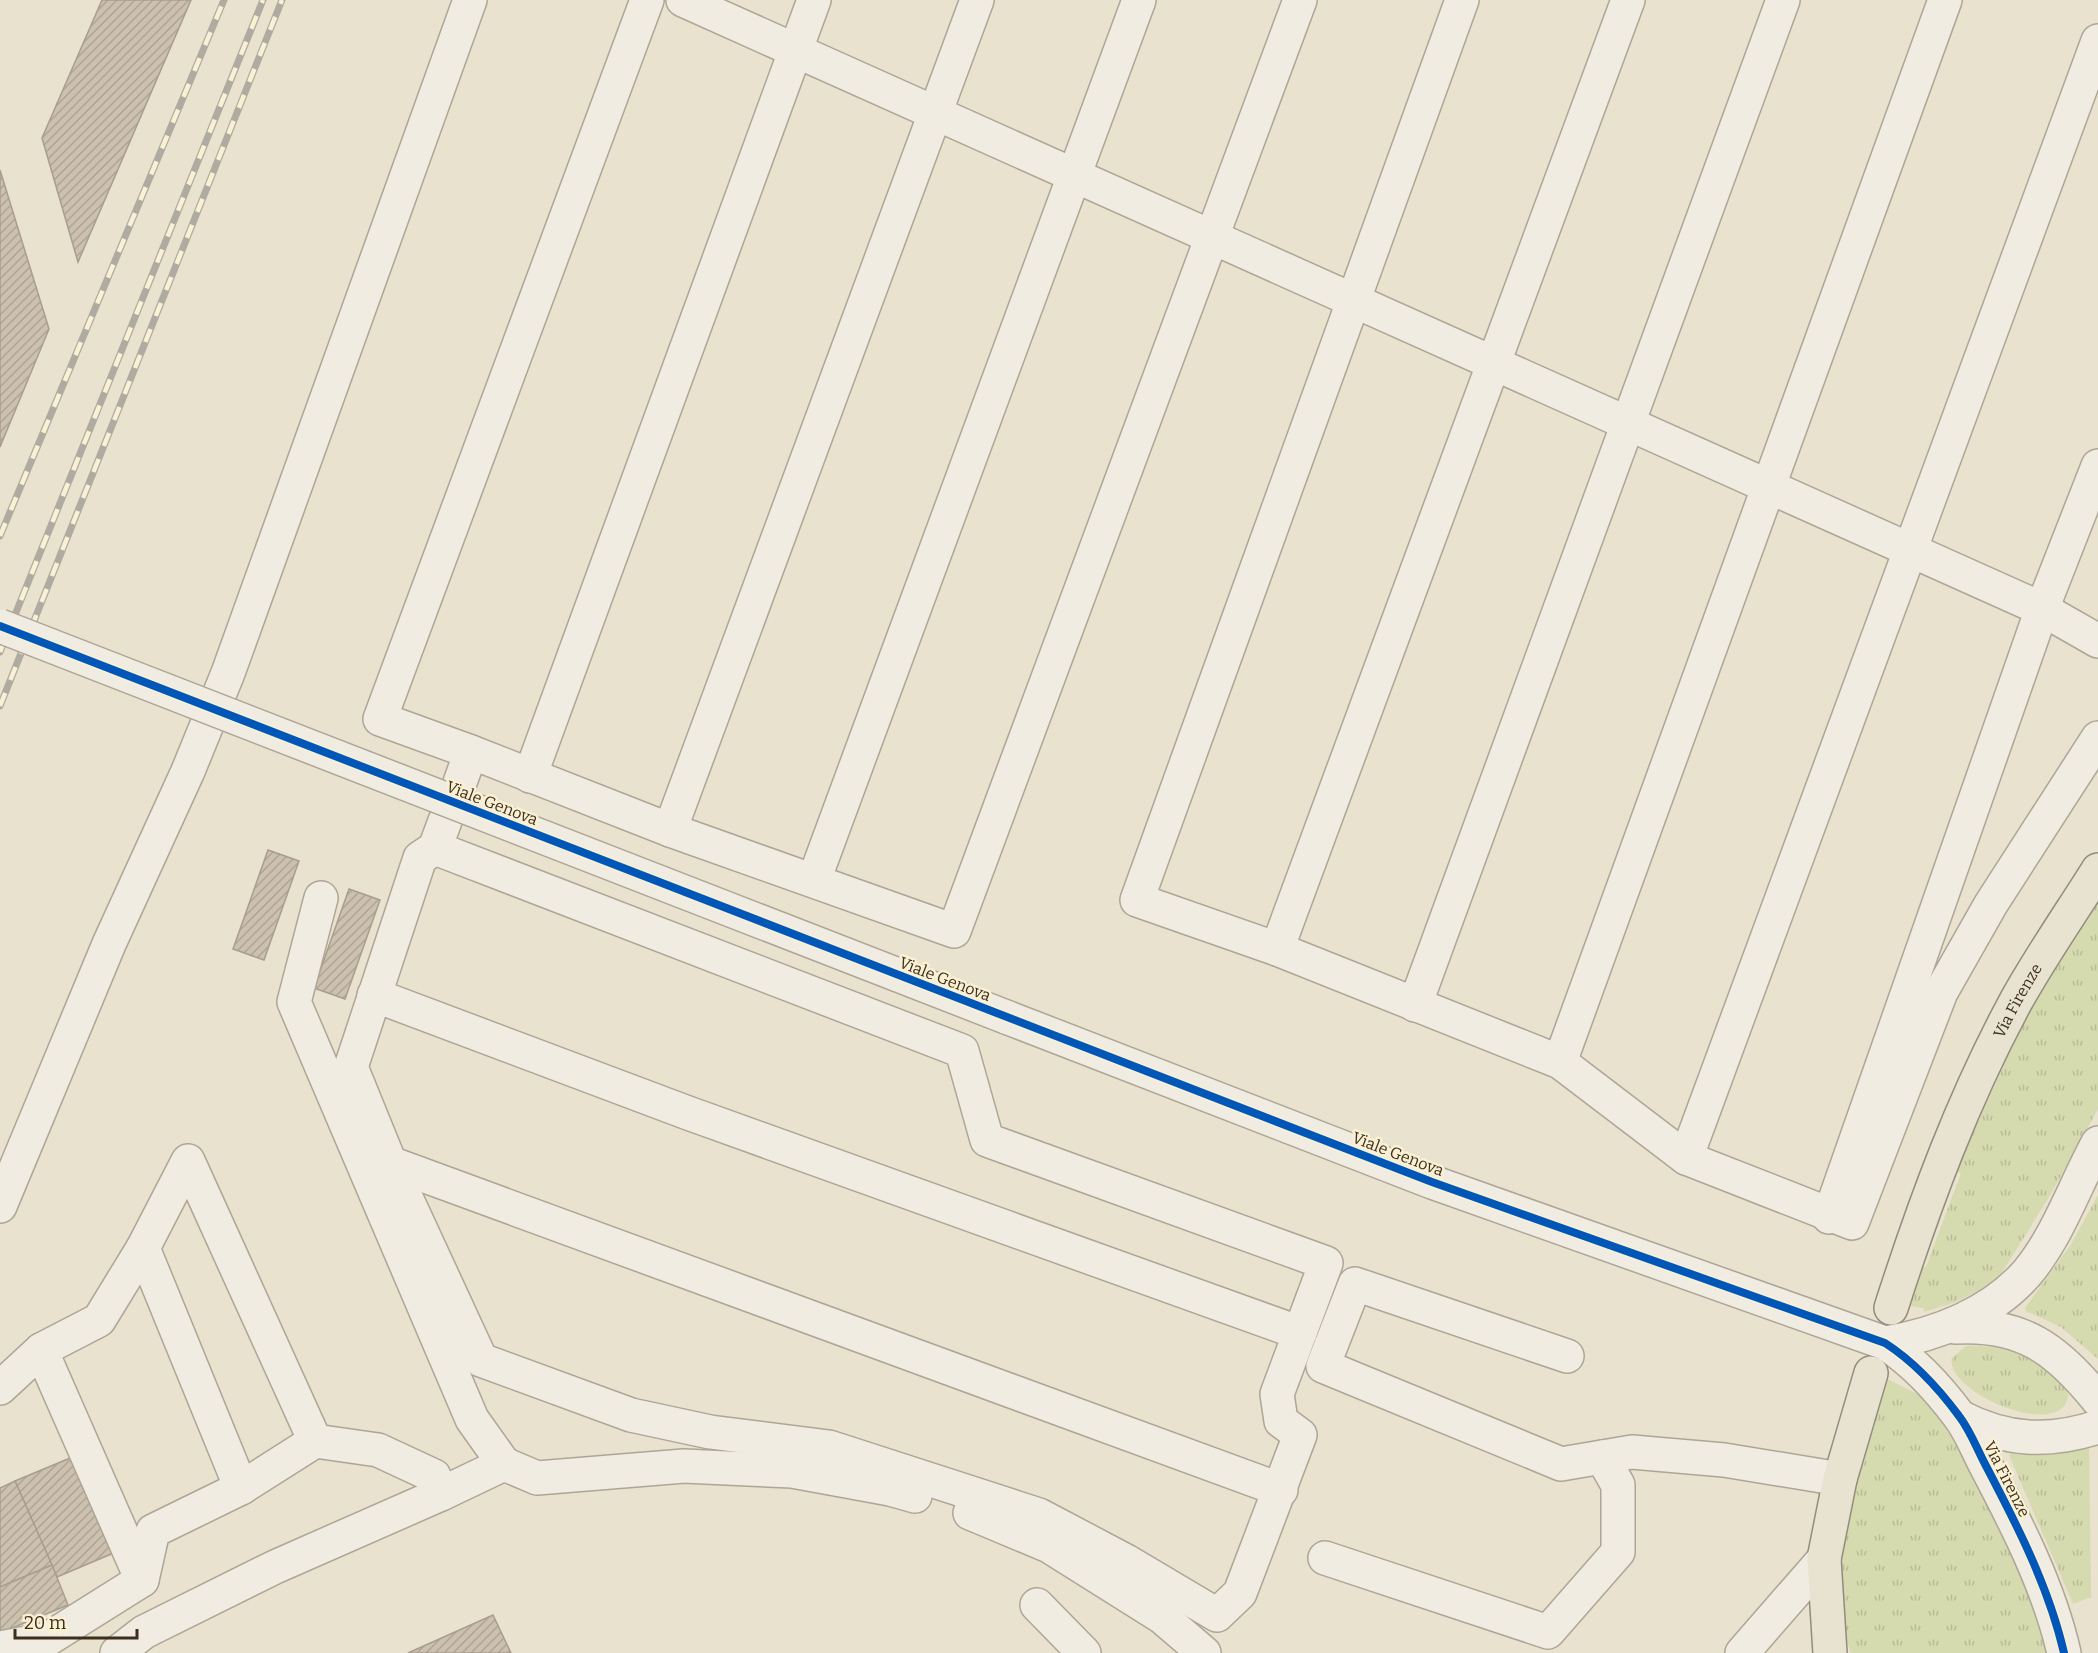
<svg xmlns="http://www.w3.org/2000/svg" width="2098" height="1653" font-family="Bitter,serif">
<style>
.grass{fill:url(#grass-tufts)}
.building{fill:url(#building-hatch);stroke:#a99d8d;stroke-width:1.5}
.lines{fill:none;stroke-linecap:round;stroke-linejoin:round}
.minor-casing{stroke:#ada697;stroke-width:36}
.major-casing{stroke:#938c7e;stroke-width:36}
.minor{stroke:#f0ece1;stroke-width:33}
.major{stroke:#e8e2d1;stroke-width:33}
.rail-casing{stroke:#afaba1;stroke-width:7}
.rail{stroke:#faf1d4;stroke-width:4.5;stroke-dasharray:14;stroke-linecap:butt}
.minor-bridge-casing{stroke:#ada697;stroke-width:36;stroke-linecap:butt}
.minor-bridge{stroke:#f0ece1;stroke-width:33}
.cycleway-casing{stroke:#faf1d4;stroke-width:11}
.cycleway{stroke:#0057b8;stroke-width:8}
.labels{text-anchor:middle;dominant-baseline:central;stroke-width:5;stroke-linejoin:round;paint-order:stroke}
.street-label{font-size:16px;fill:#3e2f1d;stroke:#faf1d4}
</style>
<defs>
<pattern id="grass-tufts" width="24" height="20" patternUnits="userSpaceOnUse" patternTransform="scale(1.5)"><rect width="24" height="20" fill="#d6daaf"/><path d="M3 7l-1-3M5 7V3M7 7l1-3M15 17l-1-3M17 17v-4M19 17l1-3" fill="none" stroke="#b9bb96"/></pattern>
<pattern id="building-hatch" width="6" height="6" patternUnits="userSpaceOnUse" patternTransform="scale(1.5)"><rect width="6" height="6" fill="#ccc0ae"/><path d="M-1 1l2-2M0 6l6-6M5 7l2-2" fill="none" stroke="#b0a595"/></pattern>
</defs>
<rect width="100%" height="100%" fill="#e8e2ce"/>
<g class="grass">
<polygon points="2098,900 2098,1109 2049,1197 2003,1271 1989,1285 1956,1302 1924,1312 1924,1308 1907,1306 1920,1266 1926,1267 1961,1173 1956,1171 2025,1019"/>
<polygon points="2098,1195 2098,1359 2061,1327 2026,1311 2025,1308 2070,1246"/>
<path d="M1966 1346C2000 1343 2054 1360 2068 1395 2064 1442 1945 1394 1952 1358Z"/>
<path d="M1883 1377 1930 1400 1963 1447 2022 1568 2054 1653H1851C1821 1575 1863 1455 1883 1377Z"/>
<polygon points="2089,1444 2091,1597 2073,1604 2009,1455 2012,1452 2035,1453"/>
</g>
<g class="building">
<polygon points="102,0 191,0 78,262 42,138"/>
<polygon points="0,170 49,329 0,447"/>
<polygon points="268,850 299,861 264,960 233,949"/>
<polygon points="349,889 380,900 345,999 314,988"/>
<polygon points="75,1456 116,1552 57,1577 15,1481"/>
<polygon points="15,1481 52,1565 0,1587 0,1488"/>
<polygon points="52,1565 68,1605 0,1633 0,1587"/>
<polygon points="493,1615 511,1653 408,1653"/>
</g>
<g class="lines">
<defs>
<g id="minor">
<polyline points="683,0 2042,609 2098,641"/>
<polyline points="1462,0 1137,900 1277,949 1560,1062 1686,1158 1852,1223 1941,992 1991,904 2098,738"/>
<polyline points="471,752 380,719 647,0"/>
<polyline points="530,776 814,0"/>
<polyline points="458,788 471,752 670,830 954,931 1300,0"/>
<polyline points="670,830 977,0"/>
<polyline points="435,848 962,1051 987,1140 1326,1263 1277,1394 1281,1421 1300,1435 1240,1593 1217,1615 1126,1561 1039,1515 829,1447 710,1432 631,1415 481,1360 390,1163 351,1067 420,858 435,848 445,821"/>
<polyline points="814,880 1139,0"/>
<polyline points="321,898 294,1002 472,1419 504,1464"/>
<polyline points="1277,949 1628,0"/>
<polyline points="374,995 688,1113 1300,1333"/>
<polyline points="1415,1005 1783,0"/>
<path d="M1006 1017 1432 1182 1885 1343C1913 1361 1939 1389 1959 1416 1970 1430 1977 1449 1985 1464 2016 1523 2049 1587 2064 1653"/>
<polyline points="1560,1062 1945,0"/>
<polyline points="1686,1158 2098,41"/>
<polyline points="390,1163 1281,1490"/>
<polyline points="0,1206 109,944 188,771 228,673 470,0"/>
<polyline points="1829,1217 2042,609 2098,466"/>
<polyline points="143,1248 241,1488"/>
<path d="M1955 1327C2022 1323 2057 1349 2098 1400"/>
<path d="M1885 1343C1937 1335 1992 1313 2027 1273 2058 1236 2075 1185 2098 1143"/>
<polyline points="41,1350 142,1580"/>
<polyline points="1567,1356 1355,1284 1323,1366 1561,1464 1632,1452 1724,1460 1840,1479"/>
<polyline points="0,1388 41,1350 99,1320 143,1248 188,1161 315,1441 378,1450 434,1476 441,1494 275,1567 144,1632 117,1653"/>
<path d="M1960 1417C2006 1441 2049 1443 2098 1427"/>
<polyline points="441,1494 504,1464 537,1478 684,1466 792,1471 890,1489 915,1496"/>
<polyline points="970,1513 1049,1546 1162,1617 1204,1653"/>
<polyline points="1325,1558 1548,1632 1618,1552 1618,1485 1602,1457"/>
<polyline points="1037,1605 1084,1653"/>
<polyline points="0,1648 48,1639 142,1580 153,1531 241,1488 315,1441"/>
<polyline points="1742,1653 1824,1559"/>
</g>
<g id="major">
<path id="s1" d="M1891 1308C1925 1202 1963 1099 2016 1001 2041 956 2071 913 2098 870"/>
<polyline points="1830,1653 1824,1559 1840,1479 1871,1373"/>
</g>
</defs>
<use href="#minor" class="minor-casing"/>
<use href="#major" class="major-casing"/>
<use href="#minor" class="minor"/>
<use href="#major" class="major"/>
<defs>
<g id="rail">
<polyline points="0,536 224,0"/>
<polyline points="0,652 263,0"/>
<polyline points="0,706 282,0"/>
</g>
</defs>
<use href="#rail" class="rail-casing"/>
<use href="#rail" class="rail"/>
<defs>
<polyline id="minor-bridge" points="0,626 1006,1017"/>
</defs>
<use href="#minor-bridge" class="minor-bridge-casing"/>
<use href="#minor-bridge" class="minor-bridge"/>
<defs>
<path id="cycleway" d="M0 626 1432 1182 1885 1343C1913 1361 1939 1389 1959 1416 1970 1430 1977 1449 1985 1464 2016 1523 2049 1587 2064 1653"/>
</defs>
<use href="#cycleway" class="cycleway-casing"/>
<use href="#cycleway" class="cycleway"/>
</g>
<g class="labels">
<g class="street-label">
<text transform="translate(492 803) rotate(21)">Viale Genova</text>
<text transform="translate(945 979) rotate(21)">Viale Genova</text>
<text stroke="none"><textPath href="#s1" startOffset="333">Via Firenze</textPath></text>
<text transform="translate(1398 1154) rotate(21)">Viale Genova</text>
<text transform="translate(2007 1479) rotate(63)">Via Firenze</text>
</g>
</g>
<path d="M15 1629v9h122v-9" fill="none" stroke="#3e2f1d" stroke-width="3"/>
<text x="24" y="1629" font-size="18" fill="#3e2f1d" stroke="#faf1d4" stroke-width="4.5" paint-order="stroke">20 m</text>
</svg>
